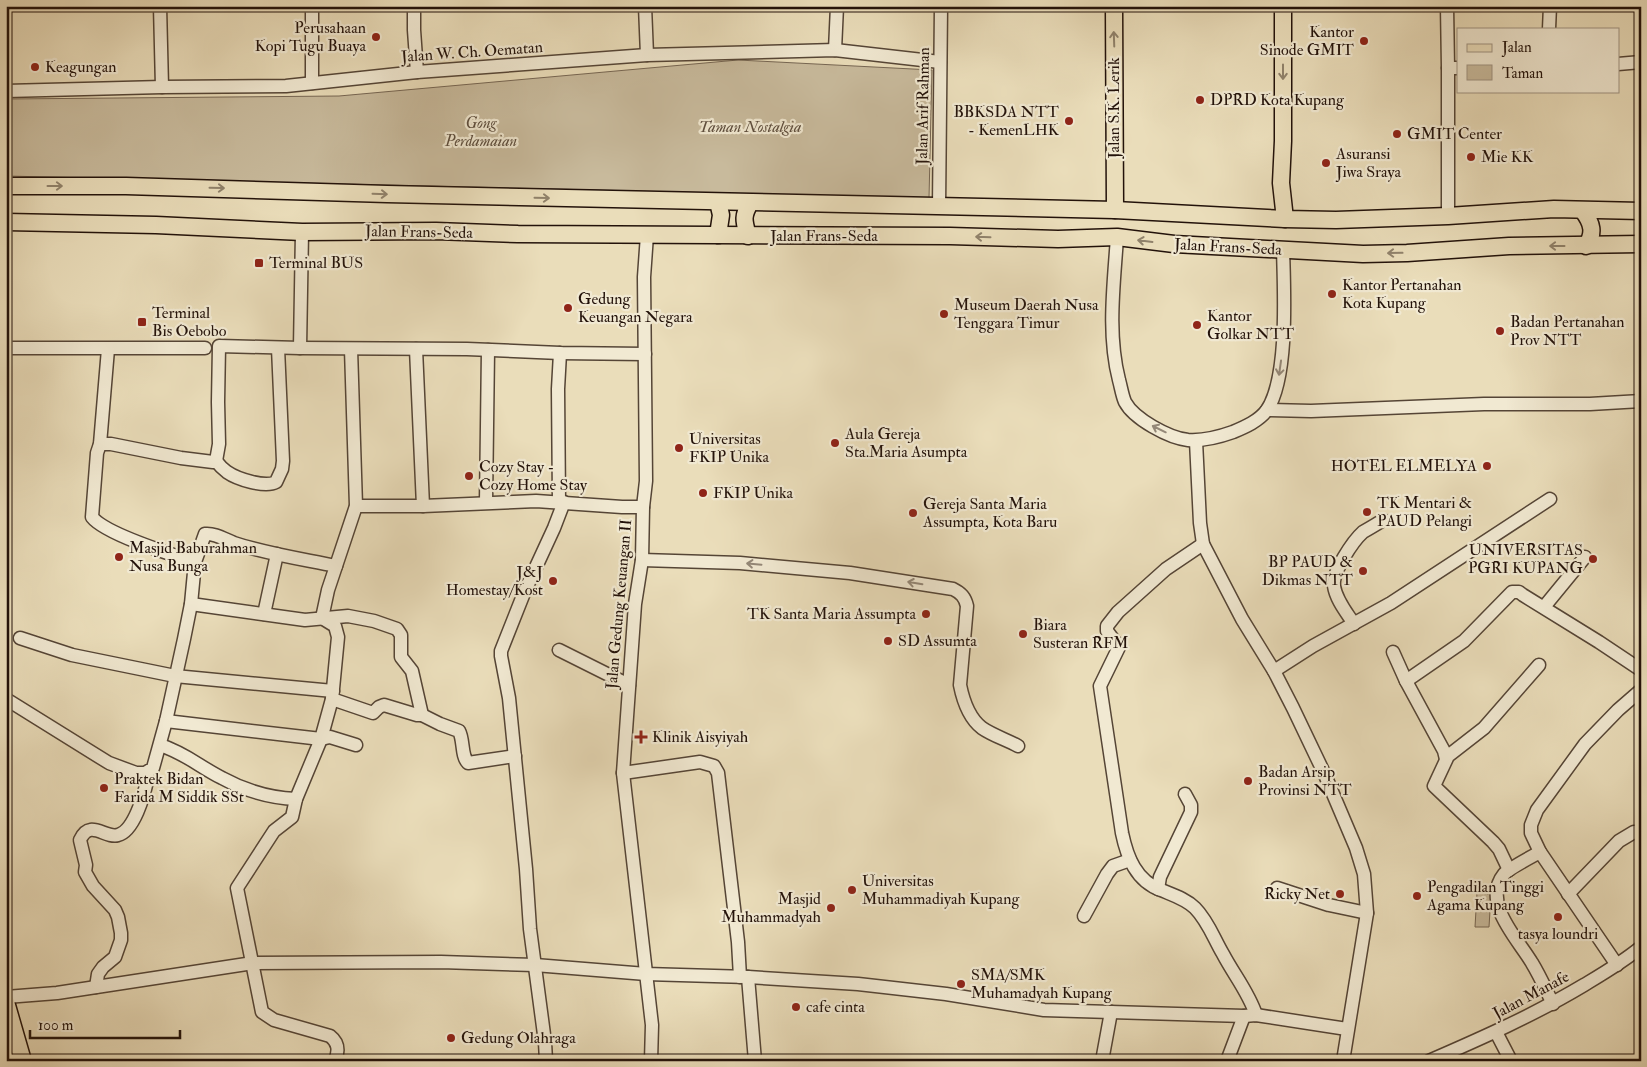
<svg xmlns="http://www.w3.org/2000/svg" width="1647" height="1067" font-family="'IM FELL Double Pica',serif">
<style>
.green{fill:#c8ba9c;stroke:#766653}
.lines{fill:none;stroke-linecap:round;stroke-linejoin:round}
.minor-casing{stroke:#554536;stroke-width:15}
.major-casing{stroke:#23120a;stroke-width:19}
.minor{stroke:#f1e9d2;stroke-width:12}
.major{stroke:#eaddba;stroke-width:16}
.oneway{stroke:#90826b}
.oneway2{stroke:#948878}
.poi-dot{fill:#8f2418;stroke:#f1e9d2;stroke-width:2}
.labels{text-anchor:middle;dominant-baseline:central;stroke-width:4.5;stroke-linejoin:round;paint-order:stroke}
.poi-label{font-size:16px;fill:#23120a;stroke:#f1e9d2;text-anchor:start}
.street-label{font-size:16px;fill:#23120a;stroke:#f1e9d2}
.park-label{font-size:16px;font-style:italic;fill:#5d4d3d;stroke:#f1e9d2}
</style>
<rect width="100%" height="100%" fill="#eaddba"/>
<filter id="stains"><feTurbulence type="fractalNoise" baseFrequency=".004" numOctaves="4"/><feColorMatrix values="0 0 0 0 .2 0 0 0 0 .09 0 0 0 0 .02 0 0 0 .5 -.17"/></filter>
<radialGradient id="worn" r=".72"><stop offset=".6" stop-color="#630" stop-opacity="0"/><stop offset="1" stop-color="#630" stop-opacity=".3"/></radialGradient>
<g class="green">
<polygon points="738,60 932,70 929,198 6,176 6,99 339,96"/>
<polygon points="1477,893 1491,894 1489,927 1475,927"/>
</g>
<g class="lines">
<defs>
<g id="minor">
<polyline points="160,6 162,87"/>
<polyline points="414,6 414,30 417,72"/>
<polyline points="645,6 647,55"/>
<polyline points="1447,6 1448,68 1458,68"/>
<polyline points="1549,29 1550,6"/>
<polyline points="835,50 837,6"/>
<polyline points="1618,64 1641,62"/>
<polyline points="1448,68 1448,216"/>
<polyline points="312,83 312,6"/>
<polyline points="6,91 162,87 286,86 417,72 647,55 835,50 940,62"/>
<polyline points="939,207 941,6"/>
<polyline points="647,235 644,277 646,481 643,507 642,560 635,604 623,773 652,1025 651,1061"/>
<path d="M1117 237C1114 284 1107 333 1119 380 1121 387 1122 395 1125 402 1134 419 1169 438 1188 440 1203 441 1219 437 1233 432 1245 427 1259 421 1267 410 1289 377 1284 289 1283 249"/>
<polyline points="6,348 205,348"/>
<polyline points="300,348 302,232"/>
<path d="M108 349 100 444 97 453 92 517C105 534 173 555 195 562"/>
<polyline points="416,349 423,506"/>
<polyline points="1267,410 1311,411 1484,404 1590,404 1641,401"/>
<polyline points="1196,441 1200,523 1203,544 1242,619 1274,671 1293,708 1325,775 1356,848 1364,874 1367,913 1343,1061"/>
<polyline points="100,444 111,444 181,458 213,462 216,461"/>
<polyline points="216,461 219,444 218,402 219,346 300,348 467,349 560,353 645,354"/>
<path d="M216 461C219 465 223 469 227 472 237 479 265 488 276 482L282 469 283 461 278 348"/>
<polyline points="486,502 488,350"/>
<polyline points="559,502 558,389 560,353"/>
<polyline points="356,506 423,506 536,501 622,507 643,507"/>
<path d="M1203 544 1166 569 1118 612 1107 626V631L1119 647 1100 686 1122 833C1127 857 1136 881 1161 890 1173 895 1186 899 1195 908 1208 921 1214 939 1223 954 1234 975 1249 993 1256 1015"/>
<path d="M642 560 740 563 850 573 953 589C961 593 965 597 967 606L960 685C963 700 969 718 982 728 992 735 1007 740 1018 746"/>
<polyline points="191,604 305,620 348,616 374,621 397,629 401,635 401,657 412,671 422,715"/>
<polyline points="1544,607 1585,557"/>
<polyline points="264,614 277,554"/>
<path d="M322 618 335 626 338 637 332 699 321 739 296 799 292 817 274 831 237 888 262 1012 274 1020 330 1036C339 1043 339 1051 335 1061"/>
<polyline points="322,618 328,590 356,506 351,349"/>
<path d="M1354 624C1347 613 1336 600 1334 586 1332 572 1353 541 1363 532 1370 528 1377 524 1383 520"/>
<polyline points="20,638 72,655 175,676 333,691"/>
<polyline points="559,650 629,685"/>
<polyline points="1393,652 1406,681"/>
<polyline points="1274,671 1313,646 1391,603 1550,499"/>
<path d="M6 699 109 763 136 773H145L153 768 166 721 184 639 191 604 195 562 205 534C215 533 224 539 234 543 267 554 302 559 336 566"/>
<path d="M332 699 373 713 379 707 384 705 417 715H422L440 724 459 731C464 740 461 756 468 763L515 756"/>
<polyline points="166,721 321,739 330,737 356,745"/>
<path d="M160 745C185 753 200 767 222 778 244 790 271 798 296 799"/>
<polyline points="1446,759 1444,751 1406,681 1464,641 1512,592 1519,592 1523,595 1599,642 1641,670"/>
<polyline points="623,773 700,762 714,766 718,773 738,942 740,977"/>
<path d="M1540 852C1533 856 1508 869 1504 874 1481 903 1518 939 1532 963 1540 976 1546 990 1553 1004"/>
<polyline points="1509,870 1499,849 1493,842 1434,786 1448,756 1484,728 1539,665"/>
<polyline points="1277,888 1329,905 1367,913"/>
<polyline points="1158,889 1160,877 1191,812 1191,805 1185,794"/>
<polyline points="1568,894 1619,841 1634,832 1641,833"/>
<polyline points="1084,916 1107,874 1113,866 1130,860"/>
<polyline points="1617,965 1540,852 1531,833 1531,825 1537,810 1585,744 1618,710 1641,690"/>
<polyline points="748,977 755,1061"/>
<path d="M96 987 98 974 103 967 115 957 121 940V933L118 917 115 910 93 886 85 872 86 865 80 840C90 818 105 839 118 835 134 831 144 795 147 781"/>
<polyline points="6,997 57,993 253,963 441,962 535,965 646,974 748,977 858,984 946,994 1044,1010 1244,1016 1256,1015 1347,1029"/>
<polyline points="1496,1032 1511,1061"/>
<polyline points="546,1061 545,1042 530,929 526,869 509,698 501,656 501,651 524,593 554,528 564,502"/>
<polyline points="1102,1061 1111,1012"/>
<polyline points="1227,1061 1244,1016"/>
<path d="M1429 1061C1482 1038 1534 1015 1584 985 1604 973 1623 962 1641 947"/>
</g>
<g id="major">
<polyline points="1114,6 1115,210"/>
<polyline points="1283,6 1283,141 1281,183 1285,219"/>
<polyline points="6,186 126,186 387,194 1115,210 1285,219 1336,220 1448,216 1554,209 1641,211"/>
<polyline points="718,202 721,215 718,235"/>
<path d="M1583 211C1592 223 1595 233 1586 246"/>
<polyline points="6,222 156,225 302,232 436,231 518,234 950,236 1058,239 1117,237 1174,244 1363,254 1407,253 1509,246 1641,244"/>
<path d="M748 236C744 221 742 217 750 203"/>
<polyline points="6,1002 23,1061"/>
</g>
</defs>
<use href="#minor" class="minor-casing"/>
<use href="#major" class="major-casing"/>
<use href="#minor" class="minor"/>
<use href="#major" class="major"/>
</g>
<defs><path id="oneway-shaft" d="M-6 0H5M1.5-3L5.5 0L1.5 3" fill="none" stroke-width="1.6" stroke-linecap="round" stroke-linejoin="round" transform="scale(1.25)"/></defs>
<g class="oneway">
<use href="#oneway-shaft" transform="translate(1114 39) rotate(-92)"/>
<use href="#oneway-shaft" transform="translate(1283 72) rotate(90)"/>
<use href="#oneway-shaft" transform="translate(55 186)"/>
<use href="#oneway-shaft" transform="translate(217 188) rotate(1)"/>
<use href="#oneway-shaft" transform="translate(380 194) rotate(2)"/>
<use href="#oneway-shaft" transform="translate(542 198) rotate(1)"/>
<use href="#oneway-shaft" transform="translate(983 237) rotate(-178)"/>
<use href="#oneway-shaft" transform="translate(1145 241) rotate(-173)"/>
<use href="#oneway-shaft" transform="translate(1557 246) rotate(180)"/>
<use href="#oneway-shaft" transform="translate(1395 253) rotate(179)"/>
</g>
<g class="oneway2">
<use href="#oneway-shaft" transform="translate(1280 368) rotate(98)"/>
<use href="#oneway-shaft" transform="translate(1159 429) rotate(-154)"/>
<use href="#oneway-shaft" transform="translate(754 564) rotate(-175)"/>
<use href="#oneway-shaft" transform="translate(915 583) rotate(-171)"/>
</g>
<g class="poi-dot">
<circle cx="376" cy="37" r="5"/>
<circle cx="1364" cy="41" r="5"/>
<circle cx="35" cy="67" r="5"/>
<circle cx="1200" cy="100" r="5"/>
<circle cx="1069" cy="121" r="5"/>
<circle cx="1397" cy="134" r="5"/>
<circle cx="1471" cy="157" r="5"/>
<circle cx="1326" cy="163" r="5"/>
<rect x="254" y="258" width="10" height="10" rx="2.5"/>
<circle cx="1332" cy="294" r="5"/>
<circle cx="568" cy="308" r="5"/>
<circle cx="944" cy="314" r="5"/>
<rect x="137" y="317" width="10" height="10" rx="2.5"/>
<circle cx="1197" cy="325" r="5"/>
<circle cx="1500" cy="331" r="5"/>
<circle cx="835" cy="443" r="5"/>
<circle cx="679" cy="448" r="5"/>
<circle cx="1487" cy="466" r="5"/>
<circle cx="469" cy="476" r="5"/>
<circle cx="703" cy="493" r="5"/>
<circle cx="1367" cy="512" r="5"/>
<circle cx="913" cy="513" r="5"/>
<circle cx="119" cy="557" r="5"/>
<circle cx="1593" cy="559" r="5"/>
<circle cx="1363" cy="571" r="5"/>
<circle cx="553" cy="581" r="5"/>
<circle cx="926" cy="614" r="5"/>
<circle cx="1023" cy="634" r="5"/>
<circle cx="888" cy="641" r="5"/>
<path d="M638.5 729.5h5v5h5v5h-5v5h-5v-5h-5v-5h5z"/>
<circle cx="1248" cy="781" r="5"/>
<circle cx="104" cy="788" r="5"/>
<circle cx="852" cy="890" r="5"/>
<circle cx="1340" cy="894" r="5"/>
<circle cx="1417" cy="896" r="5"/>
<circle cx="831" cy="908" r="5"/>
<circle cx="1558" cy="917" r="5"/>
<circle cx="961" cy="984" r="5"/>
<circle cx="796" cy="1007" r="5"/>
<circle cx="451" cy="1038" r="5"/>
</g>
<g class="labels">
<g class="poi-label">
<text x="366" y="28" text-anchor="end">Perusahaan<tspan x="366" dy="18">Kopi Tugu Buaya</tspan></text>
<text x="1354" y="32" text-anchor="end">Kantor<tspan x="1354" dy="18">Sinode GMIT</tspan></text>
<text x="45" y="67">Keagungan</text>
<text x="1210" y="100">DPRD Kota Kupang</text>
<text x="1059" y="112" text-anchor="end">BBKSDA NTT<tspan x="1059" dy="18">- KemenLHK</tspan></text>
<text x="1407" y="134">GMIT Center</text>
<text x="1336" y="154">Asuransi<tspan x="1336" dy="18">Jiwa Sraya</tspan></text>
<text x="1481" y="157">Mie KK</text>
<text x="269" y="263">Terminal BUS</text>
<text x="1342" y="285">Kantor Pertanahan<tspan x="1342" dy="18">Kota Kupang</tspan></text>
<text x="578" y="299">Gedung<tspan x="578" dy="18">Keuangan Negara</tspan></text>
<text x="954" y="305">Museum Daerah Nusa<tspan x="954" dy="18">Tenggara Timur</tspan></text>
<text x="152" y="313">Terminal<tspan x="152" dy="18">Bis Oebobo</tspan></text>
<text x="1207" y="316">Kantor<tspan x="1207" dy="18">Golkar NTT</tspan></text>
<text x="1510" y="322">Badan Pertanahan<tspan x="1510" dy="18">Prov NTT</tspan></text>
<text x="845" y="434">Aula Gereja<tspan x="845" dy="18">Sta.Maria Asumpta</tspan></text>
<text x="689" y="439">Universitas<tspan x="689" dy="18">FKIP Unika</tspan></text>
<text x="1477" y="466" text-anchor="end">HOTEL ELMELYA</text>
<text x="479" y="467">Cozy Stay -<tspan x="479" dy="18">Cozy Home Stay</tspan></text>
<text x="713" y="493">FKIP Unika</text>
<text x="1377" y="503">TK Mentari &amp;<tspan x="1377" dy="18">PAUD Pelangi</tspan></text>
<text x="923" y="504">Gereja Santa Maria<tspan x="923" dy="18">Assumpta, Kota Baru</tspan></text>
<text x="129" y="548">Masjid Baburahman<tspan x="129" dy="18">Nusa Bunga</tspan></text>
<text x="1583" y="550" text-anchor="end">UNIVERSITAS<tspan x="1583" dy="18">PGRI KUPANG</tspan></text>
<text x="1353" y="562" text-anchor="end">BP PAUD &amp;<tspan x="1353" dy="18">Dikmas NTT</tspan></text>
<text x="543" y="572" text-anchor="end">J&amp;J<tspan x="543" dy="18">Homestay/Kost</tspan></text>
<text x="916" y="614" text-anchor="end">TK Santa Maria Assumpta</text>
<text x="1033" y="625">Biara<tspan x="1033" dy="18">Susteran RFM</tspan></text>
<text x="898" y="641">SD Assumta</text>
<text x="652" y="737">Klinik Aisyiyah</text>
<text x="1258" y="772">Badan Arsip<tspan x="1258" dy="18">Provinsi NTT</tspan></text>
<text x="114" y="779">Praktek Bidan<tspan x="114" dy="18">Farida M Siddik SSt</tspan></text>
<text x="862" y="881">Universitas<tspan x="862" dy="18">Muhammadiyah Kupang</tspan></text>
<text x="1427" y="887">Pengadilan Tinggi<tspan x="1427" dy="18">Agama Kupang</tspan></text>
<text x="1330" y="894" text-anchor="end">Ricky Net</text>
<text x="821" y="899" text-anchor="end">Masjid<tspan x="821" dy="18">Muhammadyah</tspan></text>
<text x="1558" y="934" text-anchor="middle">tasya loundri</text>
<text x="971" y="975">SMA/SMK<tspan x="971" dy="18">Muhamadyah Kupang</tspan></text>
<text x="806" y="1007">cafe cinta</text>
<text x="461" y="1038">Gedung Olahraga</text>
</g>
<g class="street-label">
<text transform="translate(472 52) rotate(-4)">Jalan W. Ch. Oematan</text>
<text transform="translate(923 106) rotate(-89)">Jalan Arif Rahman</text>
<text transform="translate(1114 108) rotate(-90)">Jalan S.K. Lerik</text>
<text transform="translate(419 232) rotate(1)">Jalan Frans-Seda</text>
<text x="824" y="236">Jalan Frans-Seda</text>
<text transform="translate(1228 247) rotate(3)">Jalan Frans-Seda</text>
<text transform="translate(619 604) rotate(-85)">Jalan Gedung Keuangan II</text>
<text transform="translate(1531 995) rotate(-28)">Jalan Manafe</text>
</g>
<g class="park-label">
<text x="481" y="123">Gong<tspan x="481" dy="18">Perdamaian</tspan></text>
<text x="750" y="127">Taman Nostalgia</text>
</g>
</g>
<rect width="1647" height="1067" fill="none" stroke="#eaddba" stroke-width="25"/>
<rect x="8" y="8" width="1632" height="1052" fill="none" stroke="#23120a" stroke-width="2.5"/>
<rect x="12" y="12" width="1622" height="1042" fill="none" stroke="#23120a"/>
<rect x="1457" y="28" width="162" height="65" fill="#f1e9d2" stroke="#9f9382"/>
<rect x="1467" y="44" width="25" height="8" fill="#eaddba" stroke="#9f9382"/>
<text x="1502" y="52" font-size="15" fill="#23120a">Jalan</text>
<rect x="1467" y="65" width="25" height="15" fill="#c8ba9c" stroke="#9f9382"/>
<text x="1502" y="78" font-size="15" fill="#23120a">Taman</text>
<path d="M30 1030v8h150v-8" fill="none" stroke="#23120a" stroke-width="2.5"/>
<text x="38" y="1030" font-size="15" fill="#23120a" stroke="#f1e9d2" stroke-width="4" paint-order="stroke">100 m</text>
<rect width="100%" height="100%" filter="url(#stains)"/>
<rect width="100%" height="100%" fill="url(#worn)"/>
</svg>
